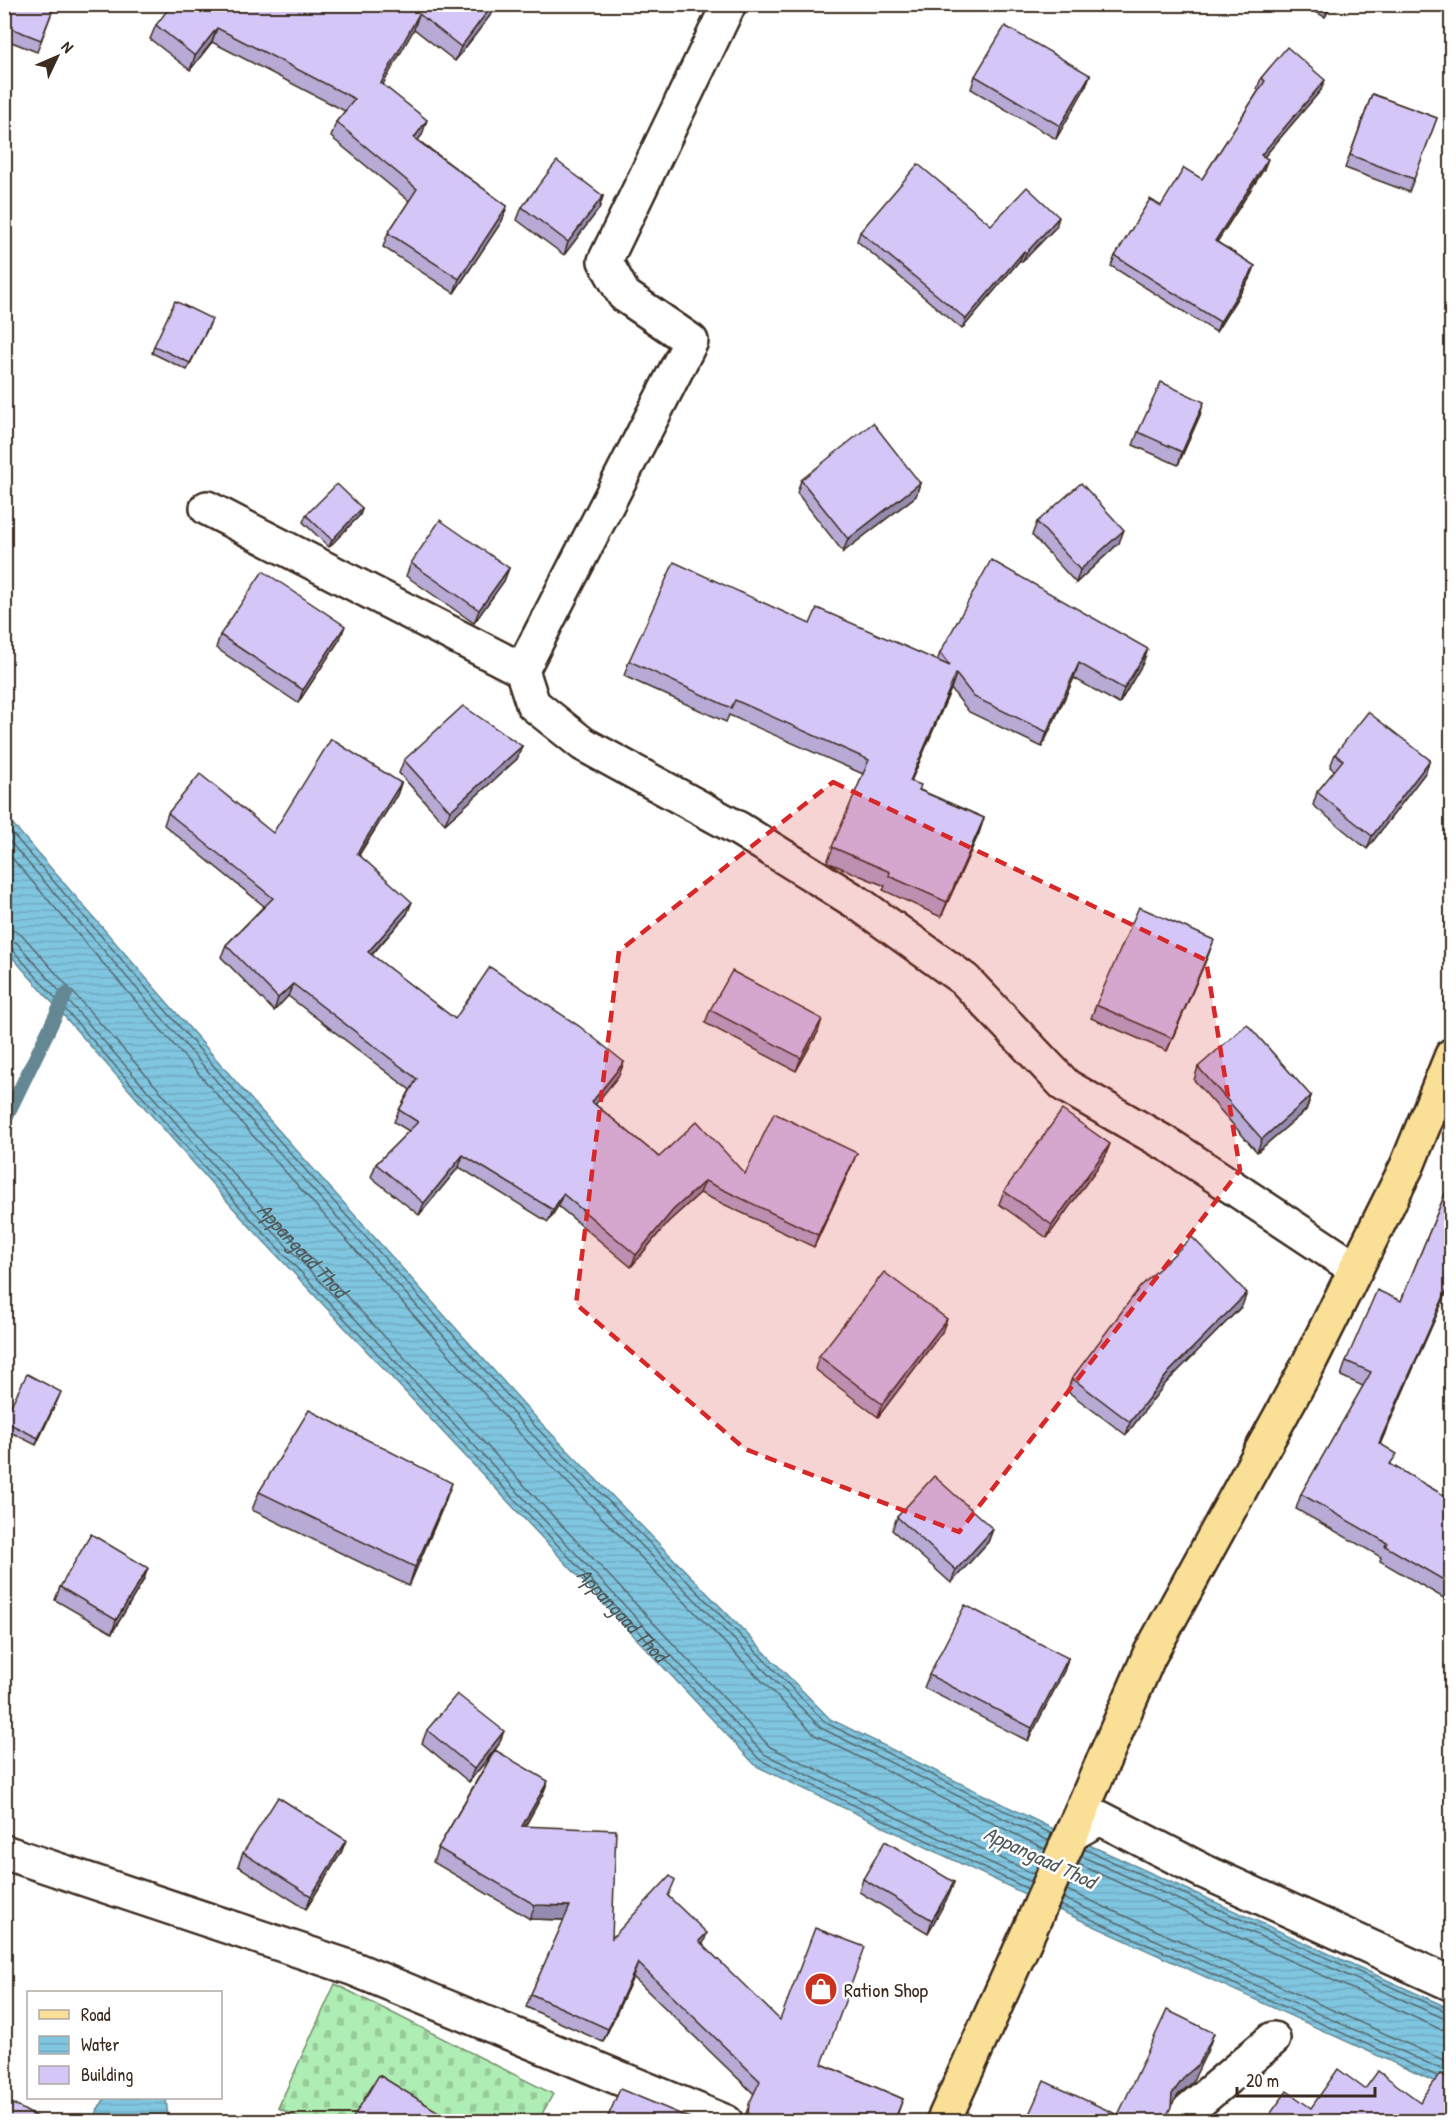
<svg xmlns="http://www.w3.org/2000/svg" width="1456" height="2126" font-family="'Patrick Hand',sans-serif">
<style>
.cemetery{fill:url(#cemetery-stones);stroke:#748c69;stroke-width:1.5}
.water{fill:url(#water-rules);stroke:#648893;stroke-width:1.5}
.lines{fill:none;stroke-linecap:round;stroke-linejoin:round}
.shore{stroke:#57686c;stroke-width:1.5}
.stream{stroke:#648893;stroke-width:14}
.minor-casing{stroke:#3b2a1e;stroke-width:38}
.major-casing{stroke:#3b2a1e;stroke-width:38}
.minor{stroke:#fff;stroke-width:33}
.major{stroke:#fadf96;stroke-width:33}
.wall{fill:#b7aad5;stroke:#3b2a1e;stroke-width:1.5}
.shaded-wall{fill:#958bae;stroke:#3b2a1e;stroke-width:1.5}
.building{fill:#d5c6f8;stroke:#3b2a1e;stroke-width:1.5}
.marked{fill:#d62828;fill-opacity:0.2;stroke:#d62828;stroke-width:4.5;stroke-dasharray:12 8;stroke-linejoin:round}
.labels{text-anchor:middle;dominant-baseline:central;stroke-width:5;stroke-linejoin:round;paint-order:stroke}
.poi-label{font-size:20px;fill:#3b2a1e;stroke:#fff;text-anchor:start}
.water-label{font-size:21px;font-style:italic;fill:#505958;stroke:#fff}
</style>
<defs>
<pattern id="cemetery-stones" width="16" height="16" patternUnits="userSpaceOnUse" patternTransform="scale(1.5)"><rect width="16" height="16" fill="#aeedb4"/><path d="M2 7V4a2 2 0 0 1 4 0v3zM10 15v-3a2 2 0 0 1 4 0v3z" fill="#97cb9a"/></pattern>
<pattern id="water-rules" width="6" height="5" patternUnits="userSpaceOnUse" patternTransform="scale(1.5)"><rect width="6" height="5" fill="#80c6e1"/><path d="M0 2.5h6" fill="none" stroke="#70aac1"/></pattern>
</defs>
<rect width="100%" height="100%" fill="#fff"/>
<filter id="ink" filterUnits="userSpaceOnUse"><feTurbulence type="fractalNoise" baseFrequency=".0167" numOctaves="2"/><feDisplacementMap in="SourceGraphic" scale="12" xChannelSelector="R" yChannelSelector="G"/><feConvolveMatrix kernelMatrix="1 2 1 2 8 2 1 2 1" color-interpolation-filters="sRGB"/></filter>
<g filter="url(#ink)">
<polygon class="cemetery" points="335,1984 553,2094 538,2121 305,2121 278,2108"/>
<g class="water">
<polygon points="4,814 256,1105 538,1420 830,1719 1045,1825 1451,2009 1451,2089 1050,1906 756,1766 242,1218 5,949"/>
<polygon points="105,2098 166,2098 168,2118 166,2121 96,2121 92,2119"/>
</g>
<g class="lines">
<g class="shore">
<polyline points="4,824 251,1109 533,1424 826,1723 1052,1834"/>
<polyline points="4,835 245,1114 527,1429 821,1728 1049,1841"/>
<polyline points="4,849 239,1120 521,1435 815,1735 1045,1849"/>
<path id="s1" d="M4 929 15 931 24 937 259 1203 770 1747 1034 1874"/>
<polyline points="4,938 17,943 252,1209 764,1754 1031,1882"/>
<path id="s2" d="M4 946 11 948 246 1214 760 1760 1028 1889"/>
<polyline points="1084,1849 1452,2014"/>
<polyline points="1081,1856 1452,2022"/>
<polyline points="1078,1864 1440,2029 1452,2031"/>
<polyline points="1067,1890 1452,2064"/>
<polyline points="1063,1898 1452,2074"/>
<polyline points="1060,1905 1437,2076"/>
</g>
<polyline class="stream" points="4,1122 66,994"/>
<defs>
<g id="minor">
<polyline points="729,4 605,261 624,295 691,341 522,670 533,704 583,744 739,829 858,903 965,980 1066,1086 1172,1147 1356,1269"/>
<polyline points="207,508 522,670"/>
<polyline points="1073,1833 1100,1818 1203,1871 1452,1984"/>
<polyline points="4,1852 352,1968 726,2122"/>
<polyline points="1182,2122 1188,2111 1273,2039"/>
</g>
<polyline id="major" points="943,2122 1034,1920 1149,1656 1303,1375 1407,1166 1452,1055"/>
</defs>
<use href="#minor" class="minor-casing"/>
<use href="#major" class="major-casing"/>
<use href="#minor" class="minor"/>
<use href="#major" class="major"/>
</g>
<g class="wall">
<polygon points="4,4 55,4 37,52 9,41 4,37"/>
<polygon points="499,4 455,61 414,29 383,84 422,135 418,140 507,206 502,221 454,293 383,247 388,233 409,201 331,137 336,122 345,111 212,42 190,70 150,39 156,25"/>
<polygon points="1300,4 1332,4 1325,17"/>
<polygon points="1090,75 1085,88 1056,139 971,89 975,76"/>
<polygon points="1261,78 1321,90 1264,157 1264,169 1217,242 1255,266 1251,276 1216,332 1111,266 1115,256 1202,179 1259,90 1257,89"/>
<polygon points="1372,94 1437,118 1409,192 1345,168"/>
<polygon points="603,196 599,209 564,255 517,220 522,207"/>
<polygon points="991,225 1056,227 1022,262 1020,260 962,329 857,241 860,232"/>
<polygon points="209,326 187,370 152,353 154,346"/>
<polygon points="1200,415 1178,465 1133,445 1138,432"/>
<polygon points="801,480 920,483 916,496 843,552 797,493"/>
<polygon points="362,508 360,515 329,547 303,522 306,515"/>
<polygon points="1037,522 1119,543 1076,583 1032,535"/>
<polygon points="411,563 509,568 504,581 474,623 406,576"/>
<polygon points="810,624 937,661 940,653 1143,663 1119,704 1074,678 1042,747 969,712 951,689 911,781 920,790 984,818 979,833 941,917 883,890 885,886 827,862 863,774 729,715 726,722 624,676 629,661"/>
<polygon points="220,635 340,639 298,703 216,648"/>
<polygon points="522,746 517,759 445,824 399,773 404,760"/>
<polygon points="1335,754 1425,773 1367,849 1313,805 1317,792 1335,771 1330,767"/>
<polygon points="401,783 397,795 359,855 407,914 372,955 455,1019 624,1062 619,1075 595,1104 659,1157 745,1174 852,1165 814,1247 700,1193 668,1222 631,1267 558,1206 548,1222 459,1167 419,1215 371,1177 376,1164 409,1131 394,1122 399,1110 410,1090 288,996 274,1011 221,957 226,945 264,906 164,825 168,813 273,833"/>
<polygon points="1209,953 1167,1051 1091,1018 1096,1005"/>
<polygon points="710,1010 818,1032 796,1071 705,1023"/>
<polygon points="1198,1067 1311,1096 1306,1110 1257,1152 1194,1080"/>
<polygon points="1105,1157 1047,1238 999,1204 1004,1191"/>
<polygon points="1452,1177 1452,1284 1450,1284 1380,1444 1392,1466 1452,1500 1452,1603 1380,1561 1381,1557 1296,1509 1301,1494 1363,1386 1341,1376 1346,1361 1401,1301"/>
<polygon points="1242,1306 1164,1385 1126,1435 1067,1391 1072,1378"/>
<polygon points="942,1332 878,1417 815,1369 819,1356"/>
<polygon points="58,1399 36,1445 4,1429 4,1419"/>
<polygon points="259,1492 445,1502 409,1586 252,1510"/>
<polygon points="897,1517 993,1529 988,1542 951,1583 892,1530"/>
<polygon points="148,1568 143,1581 112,1633 55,1600 60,1587"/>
<polygon points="1068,1658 1064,1671 1028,1741 924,1688 929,1675"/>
<polygon points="427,1730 499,1744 495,1750 543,1794 525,1827 612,1938 669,1897 703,1945 822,2064 903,2099 895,2121 744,2121 744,2118 754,2094 633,1977 603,2042 526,2007 531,1994 564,1920 530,1919 433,1862 438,1848 493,1752 469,1782 422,1743"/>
<polygon points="346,1840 341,1853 306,1909 238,1866 243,1853"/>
<polygon points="863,1879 954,1882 949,1895 928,1933 859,1892"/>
</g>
<g class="shaded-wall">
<polygon points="493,4 499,4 455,61 461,47"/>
<polygon points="1330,4 1332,4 1325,17"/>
<polygon points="419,14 414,29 376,97 381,83"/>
<polygon points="217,28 212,42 190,70 195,56"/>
<polygon points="1090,75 1085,88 1056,139 1060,126"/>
<polygon points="1325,80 1321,90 1257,165 1261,155"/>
<polygon points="427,120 422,135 408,152 414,138"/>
<polygon points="1268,159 1264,169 1211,251 1215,241"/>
<polygon points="603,196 599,209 564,255 568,242"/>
<polygon points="507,206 502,221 454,293 459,279"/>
<polygon points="1059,217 1056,227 1022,262 1026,253"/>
<polygon points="1024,251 1020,260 962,329 966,319"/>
<polygon points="1255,266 1251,276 1216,332 1220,322"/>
<polygon points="212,319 209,326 187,370 190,363"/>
<polygon points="1204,402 1200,415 1178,465 1182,452"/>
<polygon points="920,483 916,496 843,552 848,539"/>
<polygon points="362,508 360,515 329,547 332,540"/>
<polygon points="1124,530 1119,543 1076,583 1080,570"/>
<polygon points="509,568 504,581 474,623 479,610"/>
<polygon points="345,626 340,639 298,703 303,690"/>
<polygon points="1148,649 1143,663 1119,704 1124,689"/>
<polygon points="1079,663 1074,678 1042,747 1047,732"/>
<polygon points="956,674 951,689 905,795 910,781"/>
<polygon points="522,746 517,759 445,824 450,811"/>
<polygon points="1430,760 1425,773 1367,849 1372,836"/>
<polygon points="401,783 397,795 352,865 357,853"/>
<polygon points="984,818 979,833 941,917 947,902"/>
<polygon points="412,902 407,914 363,964 368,952"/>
<polygon points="1214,940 1209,953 1167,1051 1172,1038"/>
<polygon points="293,984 288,996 274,1011 278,998"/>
<polygon points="822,1019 818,1032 796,1071 801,1058"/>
<polygon points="624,1062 619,1075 588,1114 592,1102"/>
<polygon points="1311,1096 1306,1110 1257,1152 1262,1139"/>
<polygon points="1110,1144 1105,1157 1047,1238 1052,1225"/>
<polygon points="857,1153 852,1165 814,1247 818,1235"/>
<polygon points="463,1155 459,1167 419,1215 424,1203"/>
<polygon points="705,1181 700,1193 668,1222 631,1267 636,1255 673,1210"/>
<polygon points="563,1194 558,1206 548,1222 553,1210"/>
<polygon points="1452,1278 1452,1280 1374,1458 1379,1443"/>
<polygon points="1247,1293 1242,1306 1164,1385 1126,1435 1130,1422 1169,1372"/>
<polygon points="947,1319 942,1332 878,1417 882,1404"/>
<polygon points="61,1392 58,1399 36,1445 38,1438"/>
<polygon points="452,1483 445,1502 409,1586 415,1567"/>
<polygon points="993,1529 988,1542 951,1583 956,1570"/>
<polygon points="148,1568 143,1581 112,1633 116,1620"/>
<polygon points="1068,1658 1064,1671 1028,1741 1032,1728"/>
<polygon points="504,1731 499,1744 469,1782 474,1769"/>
<polygon points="548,1781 543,1794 517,1840 522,1826"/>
<polygon points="346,1840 341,1853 306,1909 311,1896"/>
<polygon points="954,1882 949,1895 928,1933 932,1920"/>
<polygon points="535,1905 570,1906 565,1920 530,1919"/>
<polygon points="707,1933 702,1947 699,1941"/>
<polygon points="638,1963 633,1977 603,2042 608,2029"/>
<polygon points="1214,2033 1207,2052 1192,2083 1179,2094 1166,2113 1172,2094"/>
</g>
<g class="building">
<polygon points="4,4 55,4 41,40 13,29 4,20"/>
<polygon points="172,4 493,4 461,47 419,14 381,83 427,120 414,138 507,206 459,279 388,233 417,189 336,122 355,99 217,28 195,56 156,25"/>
<polygon points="1005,26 1090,75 1060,126 975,76"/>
<polygon points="1287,47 1325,80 1261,155 1268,159 1215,241 1255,266 1220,322 1115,256 1150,199 1161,206 1184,168 1202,179 1265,81 1261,78"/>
<polygon points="1372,94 1437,118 1414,179 1350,155"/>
<polygon points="557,161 603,196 568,242 522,207"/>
<polygon points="918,164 991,225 1027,187 1059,217 1026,253 1024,251 966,319 860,232"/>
<polygon points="175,301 212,319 190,363 154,346"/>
<polygon points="4,351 10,354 4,365"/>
<polygon points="1161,382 1204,402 1182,452 1138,432"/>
<polygon points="873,423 920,483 848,539 801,480"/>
<polygon points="1081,483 1124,530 1080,570 1037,522"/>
<polygon points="337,484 362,508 332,540 306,515"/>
<polygon points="440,520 509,568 479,610 411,563"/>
<polygon points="991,560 1148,649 1124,689 1079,663 1047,732 974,697 956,674 910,781 921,785 919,790 984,818 947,902 889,876 890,872 832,847 869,760 735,700 731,708 629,661 674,562 810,624 817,608 950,666 940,653"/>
<polygon points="263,571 345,626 303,690 220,635"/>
<polygon points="463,706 522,746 450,811 404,760"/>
<polygon points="1368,712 1430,760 1372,836 1317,792 1343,760 1335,754"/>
<polygon points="331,739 401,783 357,853 412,902 368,952 455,1019 490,967 579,1026 624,1062 592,1102 659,1157 697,1121 745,1174 774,1113 857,1153 818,1235 705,1181 673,1210 636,1255 563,1194 553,1210 463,1155 424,1203 376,1164 418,1122 399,1110 417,1079 293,984 278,998 226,945 273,898 168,813 200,774 273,833"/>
<polygon points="1139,907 1214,940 1172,1038 1096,1005"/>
<polygon points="732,971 822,1019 801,1058 710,1010"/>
<polygon points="1247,1024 1311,1096 1262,1139 1198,1067"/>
<polygon points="1062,1110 1110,1144 1052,1225 1004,1191"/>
<polygon points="1452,1177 1452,1278 1379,1443 1397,1454 1390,1464 1452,1500 1452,1585 1385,1546 1387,1543 1301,1494 1371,1372 1346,1361 1377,1290 1401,1301"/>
<polygon points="1192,1237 1247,1293 1169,1372 1130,1422 1072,1378 1140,1287"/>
<polygon points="884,1272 947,1319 882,1404 819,1356"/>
<polygon points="27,1374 61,1392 38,1438 4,1421 4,1419"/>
<polygon points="309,1410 452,1483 415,1567 259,1492"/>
<polygon points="934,1476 993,1529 956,1570 897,1517"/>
<polygon points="91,1534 148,1568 116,1620 60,1587"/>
<polygon points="965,1605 1068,1658 1032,1728 929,1675"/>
<polygon points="457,1694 504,1731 474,1769 427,1730"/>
<polygon points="495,1750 548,1781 522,1826 616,1830 612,1938 670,1876 675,1880 668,1896 707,1933 699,1941 780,2020 815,1928 865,1947 822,2064 903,2099 894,2121 744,2121 748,2115 749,2104 760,2081 638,1963 608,2029 531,1994 570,1906 535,1905 438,1848"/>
<polygon points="278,1797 346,1840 311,1896 243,1853"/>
<polygon points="885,1841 954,1882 932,1920 863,1879"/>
<polygon points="1167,2010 1214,2033 1199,2064 1185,2076 1172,2094 1171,2107 1164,2121 1026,2121 1044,2081 1118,2115"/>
<polygon points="1338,2069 1365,2089 1378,2071 1420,2102 1440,2074 1452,2079 1452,2121 1265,2121 1287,2091 1311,2108"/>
<polygon points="379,2075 453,2121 351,2121"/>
<polygon points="620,2089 697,2121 606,2121"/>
<polygon points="4,2099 44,2121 4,2121"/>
</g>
</g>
<path class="marked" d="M833 782 1206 960 1240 1170 959 1532 745 1449 576 1304 619 951Z"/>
<defs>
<symbol id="shop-disc" viewBox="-11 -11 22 22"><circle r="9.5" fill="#c8321e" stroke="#fff"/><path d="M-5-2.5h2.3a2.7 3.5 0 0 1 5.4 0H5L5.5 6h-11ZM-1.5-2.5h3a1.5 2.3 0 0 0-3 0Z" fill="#fff"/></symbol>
</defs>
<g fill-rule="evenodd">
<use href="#shop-disc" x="802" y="1970" width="38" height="38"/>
</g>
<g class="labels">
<g class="poi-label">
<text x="844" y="1989">Ration Shop</text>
</g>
<g class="water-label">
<text stroke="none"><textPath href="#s1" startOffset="441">Appangaad Thod</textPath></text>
<text stroke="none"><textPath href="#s2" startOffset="912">Appangaad Thod</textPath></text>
<text transform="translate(1040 1857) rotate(25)">Appangaad Thod</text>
</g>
</g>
<rect width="1456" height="2126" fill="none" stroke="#fff" stroke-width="24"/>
<rect x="12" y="12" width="1432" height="2102" fill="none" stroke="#3b2a1e" stroke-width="2" filter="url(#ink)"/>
<rect x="27" y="1991" width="195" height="108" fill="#ffffff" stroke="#b1aaa5" stroke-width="1.5"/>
<rect x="39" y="2010" width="30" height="9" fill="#fadf96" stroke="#b1aaa5" stroke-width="1.5"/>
<text x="81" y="2021" font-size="18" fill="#3b2a1e">Road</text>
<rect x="39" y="2036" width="30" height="18" fill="url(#water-rules)" stroke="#b1aaa5" stroke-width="1.5"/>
<text x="81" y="2051" font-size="18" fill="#3b2a1e">Water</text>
<rect x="39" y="2066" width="30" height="18" fill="#d5c6f8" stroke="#b1aaa5" stroke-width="1.5"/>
<text x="81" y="2081" font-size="18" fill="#3b2a1e">Building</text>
<g transform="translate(57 57) rotate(46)" stroke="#ffffff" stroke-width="4.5" paint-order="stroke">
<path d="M0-4.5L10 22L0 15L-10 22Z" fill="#3b2a1e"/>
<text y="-9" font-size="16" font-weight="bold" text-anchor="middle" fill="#3b2a1e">N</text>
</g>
<path d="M1237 2087v9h138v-9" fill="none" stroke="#3b2a1e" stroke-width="3"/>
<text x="1246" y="2087" font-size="18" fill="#3b2a1e" stroke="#ffffff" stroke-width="4.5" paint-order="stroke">20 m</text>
</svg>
